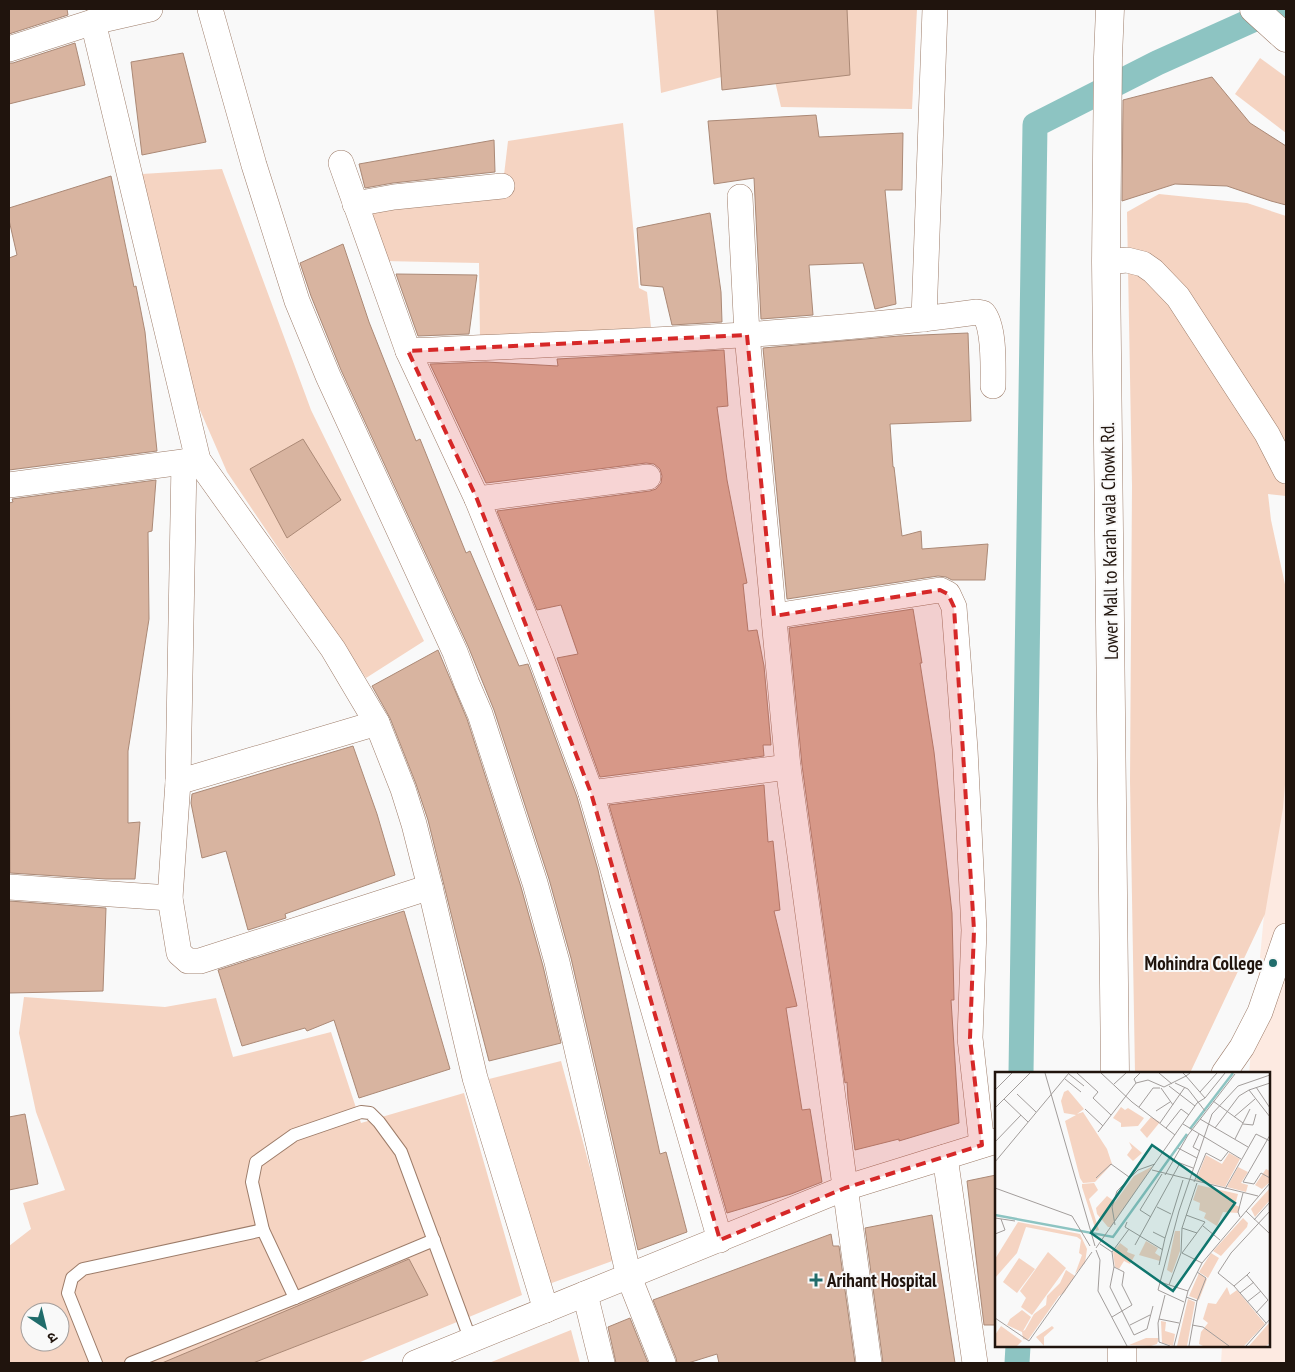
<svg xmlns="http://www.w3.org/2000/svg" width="1295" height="1372" font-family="'PT Sans Narrow','Noto Sans Devanagari',sans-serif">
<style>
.built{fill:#fdeae1}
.green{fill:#f5d4c2;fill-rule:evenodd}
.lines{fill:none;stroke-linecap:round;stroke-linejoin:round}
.canal{stroke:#8dc4c2;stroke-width:25}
.building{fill:#d8b4a0;stroke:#ab8976}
.lane-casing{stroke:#9d7c69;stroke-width:14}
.street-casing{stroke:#9d7c69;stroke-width:26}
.secondary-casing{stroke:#9d7c69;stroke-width:29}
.lane{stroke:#fff;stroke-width:12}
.street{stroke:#fff;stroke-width:25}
.secondary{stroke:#fff;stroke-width:28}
.marked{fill:#d62828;fill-opacity:0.2;stroke:#d62828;stroke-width:4;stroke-dasharray:10 6;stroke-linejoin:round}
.poi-dot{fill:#206c6b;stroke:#f9f9f9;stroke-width:2}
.labels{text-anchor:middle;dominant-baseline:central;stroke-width:4;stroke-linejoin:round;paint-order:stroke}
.street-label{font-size:19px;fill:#20140d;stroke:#f9f9f9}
.poi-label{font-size:19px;font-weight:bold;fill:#20140d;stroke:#f9f9f9;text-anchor:end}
.inset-river{fill:none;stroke:#8dc4c2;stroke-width:2.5}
.inset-road{fill:none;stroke:#a29d9b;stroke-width:1}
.view{fill:#0f766e;fill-opacity:0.15;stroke:#0f766e;stroke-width:2.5}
.inset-edge{fill:none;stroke:#20140d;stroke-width:2.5}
</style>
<rect width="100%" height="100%" fill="#f9f9f9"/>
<polygon class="built" points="1286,599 1286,1363 1221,1363 1222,1346 1269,1346 1269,1073 1249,1073 1270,852"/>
<g class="green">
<polygon points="654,9 917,9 912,109 781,107 771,64 661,93"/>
<polygon points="1260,58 1286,77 1286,133 1235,94"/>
<polygon points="623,123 639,288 647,292 651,327 480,339 479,263 383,261 364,208 502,192 508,141"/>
<polygon points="222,169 311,410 424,641 366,678 227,472 193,394 142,174"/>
<polygon points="1159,194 1247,203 1286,216 1286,496 1268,494 1271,520 1286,589 1286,773 1283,808 1265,914 1190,1073 1135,1073 1130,781 1132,486 1127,212"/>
<path d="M24 997 165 1007 216 998 233 1057 331 1032 361 1123 464 1093 522 1295 358 1363H9V1246L31 1229 23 1203 65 1190 36 1112 19 1033ZM30 1312H60V1342H30Z"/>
<polygon points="561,1061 615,1260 549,1284 489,1079"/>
<polygon points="571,1330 580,1363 489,1363"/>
</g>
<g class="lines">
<g class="canal">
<polyline points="1021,1073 1035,125 1157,63 1277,9"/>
<polyline points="1017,1363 1018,1346"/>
</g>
</g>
<g class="building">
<polygon points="9,9 67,9 68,15 9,34"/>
<polygon points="717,9 847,9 850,75 722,90"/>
<polygon points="75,43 85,85 9,104 9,63 13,63"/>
<polygon points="183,53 206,142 142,155 131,62"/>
<polygon points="1212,77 1250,123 1286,146 1286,205 1271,201 1227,186 1175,184 1122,201 1123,100"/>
<polygon points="816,115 819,137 903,133 902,190 885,190 896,304 875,309 863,263 809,265 813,315 761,319 754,178 714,184 708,121"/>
<polygon points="494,140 495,172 393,183 365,188 359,164"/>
<polygon points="111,176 134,287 136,286 145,332 157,451 9,470 9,258 17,255 9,220 9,208"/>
<polygon points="710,213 721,292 722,322 672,325 663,287 641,285 637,228"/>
<polygon points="343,244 369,322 416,441 420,439 466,553 470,551 519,666 528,664 577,797 598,870 660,1154 666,1152 687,1232 638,1250 571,958 549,879 494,710 468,646 341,370 311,296 300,263"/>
<polygon points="396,274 477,275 469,334 418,336"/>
<polygon points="968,333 971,421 890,424 893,467 894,467 902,536 921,531 922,549 988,544 985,580 952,580 946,577 938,576 787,599 763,348 899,336"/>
<polygon points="724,350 728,406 717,407 727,480 747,583 743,584 748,631 757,630 764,666 771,745 763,745 764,756 600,777 557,658 578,654 561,605 537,610 497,511 650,491 656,489 661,483 662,476 660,469 654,464 646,463 486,483 430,364 486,362 558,366 557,359"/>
<polygon points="303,439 341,500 287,538 250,469"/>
<polygon points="156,480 152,531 148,532 149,619 128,751 128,823 140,822 135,879 106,879 10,873 9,503 13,502 12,499"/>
<polygon points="913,609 922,663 920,663 934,752 952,913 954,1000 951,1000 959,1123 899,1141 899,1139 855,1150 848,1099 847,1082 845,1083 802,765 789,628"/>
<polygon points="438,650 467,719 521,887 543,966 561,1043 489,1061 457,938 428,820 416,784 390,718 372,686"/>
<polygon points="353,746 377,814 395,875 285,914 286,918 248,930 226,851 202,858 191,803 192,794"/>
<polygon points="764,785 768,842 773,841 780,910 774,911 797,1006 786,1008 802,1110 810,1109 822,1182 791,1194 727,1213 609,805"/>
<polygon points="9,901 106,908 103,991 9,993"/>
<polygon points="404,911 450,1069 359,1098 334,1020 307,1031 305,1028 242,1046 218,970"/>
<polygon points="25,1114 38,1184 9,1190 9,1117"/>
<polygon points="996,1175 996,1325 984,1325 967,1181"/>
<polygon points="932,1215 955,1363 883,1363 865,1228"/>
<polygon points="831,1234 833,1246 839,1246 855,1363 719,1363 717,1354 688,1363 677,1363 676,1358 653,1300"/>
<polygon points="409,1259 428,1295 253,1363 162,1363"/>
<polygon points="630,1318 648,1363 616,1363 608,1327"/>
</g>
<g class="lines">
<defs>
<g id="lane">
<polyline points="295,1298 263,1230 252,1182 256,1162 294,1135 361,1112 370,1113 379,1122 401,1152 471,1341"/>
<polyline points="96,1363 68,1293 72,1278 83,1269 263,1230"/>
<polyline points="131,1363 295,1298 434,1240"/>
</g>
<g id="street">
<polyline points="210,9 254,165 297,301 328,376 455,652 467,684 480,714 535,883 557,962 629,1277 663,1363"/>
<polyline points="93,22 198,460 333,649 377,723 403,789 414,824 430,887 475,1078 546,1310"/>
<polyline points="9,49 93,22 150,9"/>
<polyline points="341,163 408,351 477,499"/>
<polyline points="740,197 747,335 788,767 869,1363"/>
<polyline points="355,204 394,197 502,186"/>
<polyline points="1106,262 1127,260 1143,264 1153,271 1178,297 1267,434 1286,471"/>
<polyline points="924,319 935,9"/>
<path d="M408 351C598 342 789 338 977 312L983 313C995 327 993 367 993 386"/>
<polyline points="184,462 178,782 170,898 179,953 188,961 200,961 430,887"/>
<polyline points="648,477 477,499 540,655 591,793 720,1240"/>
<polyline points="9,485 198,460"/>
<polyline points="774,616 940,590 948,594 954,607 965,749 974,930 970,1038 982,1145"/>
<polyline points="178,782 377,723"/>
<polyline points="591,793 788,767"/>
<polyline points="9,887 170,898"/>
<polyline points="1224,1073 1242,1047 1260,1012 1286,936"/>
<polyline points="945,1157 975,1363"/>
<polyline points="585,1294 602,1363"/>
<polyline points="415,1363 845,1188 996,1141"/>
</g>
<g id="secondary">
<polyline points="1110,9 1108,57 1106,262 1115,1073"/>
<polyline points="1254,9 1286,38"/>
<polyline points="1122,1346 1122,1363"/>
</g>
</defs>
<use href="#lane" class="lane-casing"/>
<use href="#street" class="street-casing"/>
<use href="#secondary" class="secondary-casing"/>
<use href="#lane" class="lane"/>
<use href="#street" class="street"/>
<use href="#secondary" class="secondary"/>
</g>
<path class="marked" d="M747 335 774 616 940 590 948 594 954 607 974 930 970 1038 982 1145 845 1188 720 1240 591 793 477 499 408 351Z"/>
<g class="poi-dot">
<circle cx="1273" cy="963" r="5"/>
<path d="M813.5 1272.5h5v5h5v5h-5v5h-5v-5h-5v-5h5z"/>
</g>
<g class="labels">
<g class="street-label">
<text transform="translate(1109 541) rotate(-91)">Lower Mall to Karah wala Chowk Rd.</text>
</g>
<g class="poi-label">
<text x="1263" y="963">Mohindra College</text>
<text x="827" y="1280" text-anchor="start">Arihant Hospital</text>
</g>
</g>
<g transform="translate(995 1072)">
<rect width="275" height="275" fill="#f9f9f9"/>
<path d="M73 18 89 37 82 42 88 40 112 77 117 92 100 110 88 111 85 106 70 49 81 43 69 41 66 29 69 20ZM126 35 130 38 133 36 149 46 143 54 126 55V51L118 46ZM156 45 165 50 152 66 145 58ZM134 70 147 81 138 89 132 83 137 76ZM234 81 245 87 230 115 201 108 211 83 227 92ZM158 94 116 155H113L102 142 101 136 112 124 120 130 139 104ZM243 95 253 100 246 111 253 113 251 120 232 115ZM271 97 275 99V110L267 117 260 113ZM99 111 103 118 94 127 104 158 101 159 87 115V112ZM203 113 243 122 240 133 245 135 243 141 228 140 222 154 209 146 211 141 204 138 205 131 198 128ZM275 116V128L260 145 256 137ZM248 146 253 151 252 155 226 184 218 179ZM23 150 85 162 92 177 90 191 80 202 87 183 84 181 86 168 82 165 31 155 22 181 0 206V187ZM180 159H185V179L177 201 172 198ZM151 169 163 176 160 181 166 185 165 189 144 183ZM125 171 133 177 132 180 140 183 135 192 129 189 124 197 120 195 118 180ZM53 180 71 196 37 243 26 235 31 226 25 219ZM216 181 224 186 213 206 204 200ZM24 186 40 197 22 221 8 210ZM71 198 80 204 69 221 64 224 33 268 28 267 27 260 12 253 15 247 27 238 36 245 28 259 30 258 39 242 51 233 52 224 65 211ZM204 201 212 207 204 228 194 224ZM232 215 235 223 242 218 270 252 249 274H208L204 272 206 260 213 251 208 247 213 231 221 232ZM193 227 200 230 192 274H182ZM166 249 171 250 170 259 180 262 178 274 167 271ZM275 250V271L271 274H254ZM6 254 27 269 22 274H0V263ZM57 254 59 256 49 265V274L41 265ZM151 266H164L162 272 156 274 134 273Z" fill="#f5d4c2"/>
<path class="inset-river" d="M195 57 238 1M0 143 118 165 192 62"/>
<path class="inset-road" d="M50 1 100 174M82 1 103 20 98 26 116 43M106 1 137 30 180 63M145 1 139 7 141 11 153 8 169 15 191 4 188 1M164 1 177 12M74 2 89 14M70 7 86 20M180 11 193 17 210 39M119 12 131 1M174 14 200 34M261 15 275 36M166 16 178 33M0 18 17 1M254 18 275 11M205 20 222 1M22 22 41 40M210 26 230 1M9 27 33 50M218 29 248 51 240 67M144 35 158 16H165M0 36 35 1M90 37 108 54M161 39 175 30M239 45 260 27M205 47 253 75M165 51 190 15M248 51 255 37M188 52 246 87M248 52 258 53 261 42M171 56 186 37 194 43M220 56 244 24 254 18 275 45M103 60 141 11M204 62 198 75 205 79M275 63 248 110 259 112 266 101 275 106M0 70 26 43M183 76 202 86M177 88 198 96M0 90 74 1M157 98 263 124M170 103 193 63 240 2M101 106 116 92 134 105M199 110 211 81 226 89 233 80M0 116 77 144 95 174M230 117 261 62 275 69M162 135 176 142M251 139 275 162M156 145 145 138 167 102M245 145 243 140 248 121M0 146 20 149M259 148 275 130M132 150 130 155 168 178M120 153 117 135 122 119 143 98 160 92M208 154 225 168M187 156 202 161M158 160 170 166 188 108M0 162 10 158 6 147M105 172 117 180 119 195 115 215 139 263 152 257 158 234M140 173 185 91M101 176 202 31 210 26 191 4 195 1M101 178 105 188 103 219 132 274M117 180 134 157M187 181 210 150 191 143M187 181 207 191M164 193 170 166M255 200 252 203 273 228 261 241M165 210 193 219M174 213 186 181 187 156 202 111M239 214 252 203M245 221 259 210M170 223 163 251 164 270 175 274M191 225 202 229 194 274M202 229 211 206 202 200M189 230 163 218 184 139 217 42 243 14 275 3M252 230 266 219M117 245 137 233 127 213 129 200 119 195M0 246 34 269 97 180M164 247 184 251M271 251 239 214 223 201 236 181 275 139M135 253 155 243M197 253 208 255 234 274M179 274 193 219 207 191 275 111M251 274 275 247"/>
<path class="view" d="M157 73 240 131 178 219 96 161Z"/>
<rect width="275" height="275" class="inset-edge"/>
</g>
<rect width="1295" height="1372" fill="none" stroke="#20140d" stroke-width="20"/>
<g transform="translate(45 1327) rotate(145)"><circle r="24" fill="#f9f9f9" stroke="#a29d9b"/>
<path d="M0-4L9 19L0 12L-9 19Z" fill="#206c6b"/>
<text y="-8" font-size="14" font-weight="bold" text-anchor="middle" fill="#20140d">उ</text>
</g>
</svg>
